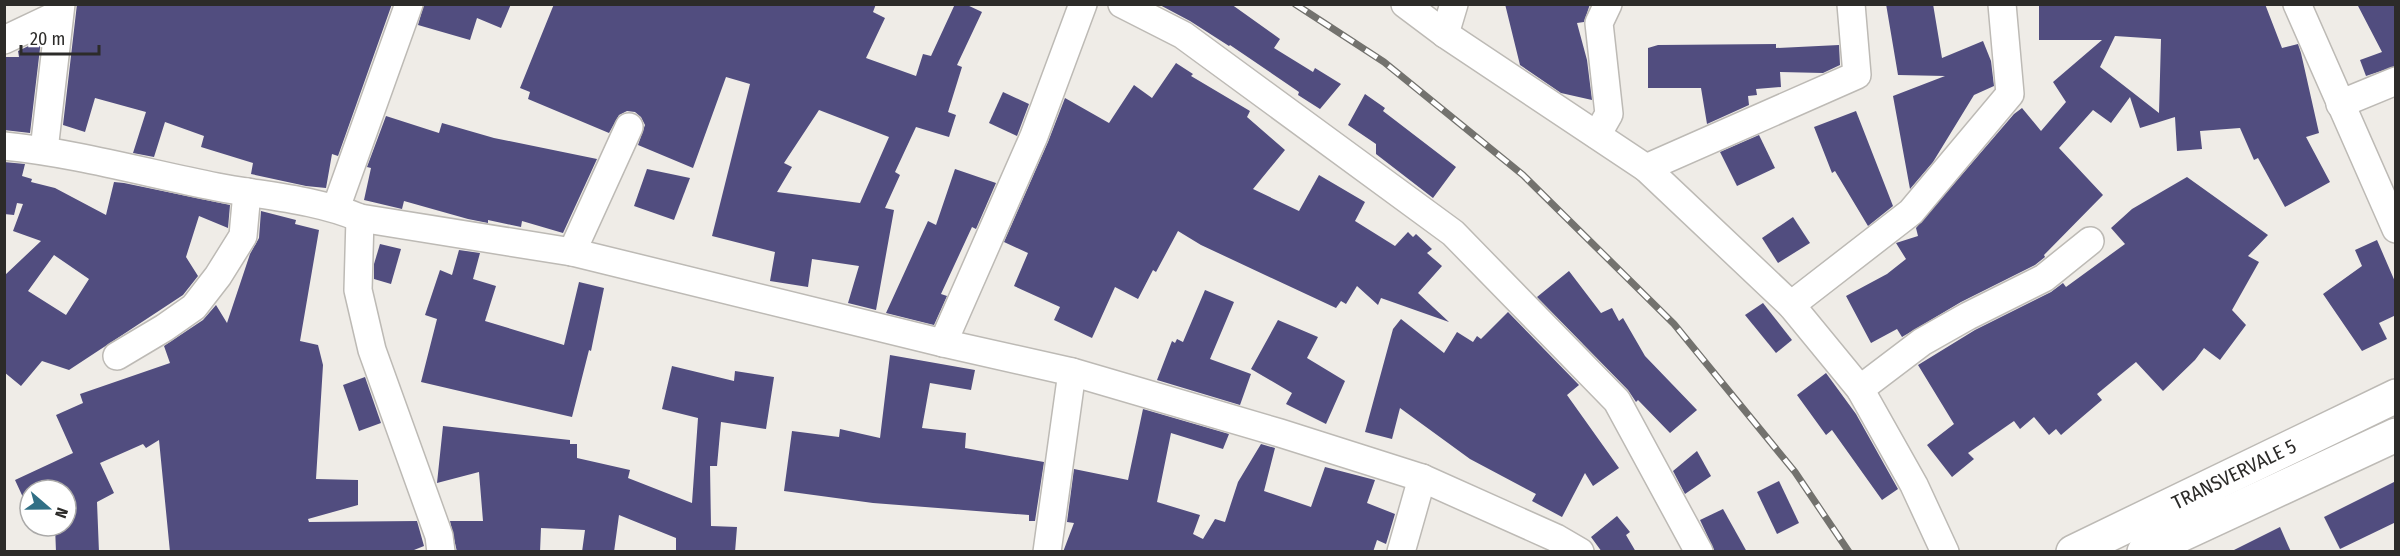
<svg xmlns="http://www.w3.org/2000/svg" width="2400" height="556" font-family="'Fira Sans Condensed',sans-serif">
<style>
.building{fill:#514d7f;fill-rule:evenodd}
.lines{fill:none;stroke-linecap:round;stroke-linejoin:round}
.minor-casing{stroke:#bdbab5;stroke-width:30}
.major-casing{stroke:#bdbab5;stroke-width:36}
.minor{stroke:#fff;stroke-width:27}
.major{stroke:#fff;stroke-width:33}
.rail-casing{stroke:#73726e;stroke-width:7}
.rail{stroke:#fff;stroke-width:4.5;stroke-dasharray:14;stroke-linecap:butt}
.labels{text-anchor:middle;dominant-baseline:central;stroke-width:6;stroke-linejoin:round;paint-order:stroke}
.street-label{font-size:20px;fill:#2c2b29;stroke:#fff}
</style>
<rect width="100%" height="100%" fill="#efece7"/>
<g class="building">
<polygon points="77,4 392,4 338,156 332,154 326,188 306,186 251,174 253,163 201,147 204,136 165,122 154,157 133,153 146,112 95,98 85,132 63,125"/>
<polygon points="424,4 511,4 501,28 477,18 470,40 418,25"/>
<path d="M554 4H876L873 12 885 18 866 58 916 76 923 54 931 56 955 4H965L982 12 957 65 962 67 948 112 956 115 949 137 916 127 895 172 900 175 885 208 894 210 876 310 848 303 859 266 812 259 808 287 770 281 775 252 712 236 750 84 726 77 693 168 638 145 645 125 641 117 635 112 627 111 619 115 609 133 528 99 530 92 520 88ZM819 110 889 137 860 203 777 192 792 167 784 163Z"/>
<polygon points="1158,4 1231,4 1280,39 1274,48 1313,72 1315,68 1341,84 1320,109 1298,95 1299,92 1230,45 1229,46 1190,21"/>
<polygon points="1505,4 1590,4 1584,22 1577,23 1587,60 1592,100 1561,93 1520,65"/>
<polygon points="1886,4 1933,4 1942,58 1983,41 1991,61 1994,86 1974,95 1933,162 1910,189 1893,96 1945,76 1898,75"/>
<path d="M2039 4H2265L2282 48 2298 44 2301 53 2319 133 2306 137 2330 182 2285 207 2258 158 2254 160 2240 128 2200 131 2202 149 2177 151 2175 117 2140 128 2130 97 2111 123 2093 110 2059 148 2103 195 2044 255 2045 257 2035 265 1961 302 1902 337 1897 329 1871 343 1846 296 1887 274 1906 259 1896 243 1918 236 1916 228 2014 114 2022 108 2041 131 2066 102 2053 82 2102 40H2039ZM2115 36 2161 39 2159 113 2100 67Z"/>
<polygon points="2357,4 2396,4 2396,66 2366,76 2360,60 2382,52"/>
<polygon points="41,40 30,133 4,130 4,57 19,57 18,51"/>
<polygon points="1776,44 1776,48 1839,45 1840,65 1823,73 1780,72 1781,87 1756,89 1757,95 1748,96 1749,105 1707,124 1701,88 1648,88 1648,48 1658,45"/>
<polygon points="1176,63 1193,74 1191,76 1250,111 1247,117 1285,150 1253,189 1299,211 1319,175 1365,202 1355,221 1395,246 1408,232 1413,237 1416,234 1432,249 1427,253 1442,266 1418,293 1449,322 1381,298 1378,305 1357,286 1346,304 1341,301 1336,308 1201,245 1178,231 1156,272 1153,270 1138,299 1115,287 1092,338 1054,320 1060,307 1014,286 1028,253 1004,242 1048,142 1065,98 1109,123 1134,85 1152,98"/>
<polygon points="1003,92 1029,104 1017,136 989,123"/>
<polygon points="1365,94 1385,108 1383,111 1456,167 1433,198 1376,154 1376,144 1348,125"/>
<polygon points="1856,111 1893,206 1868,226 1835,171 1832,173 1814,127"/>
<polygon points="386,116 439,133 442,123 494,138 597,159 563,233 522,221 521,227 488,220 488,223 468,219 404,201 402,209 364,200 371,168 367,167"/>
<polygon points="1759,135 1775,168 1737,186 1720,152"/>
<path d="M4 162 25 164 22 176 32 179 31 182 55 188 106 215 114 182 124 183 230 205 228 228 199 216 186 257 198 276 183 295 69 370 42 361 21 386 4 372V276L41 241 13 231 23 204 17 203 14 215 4 214ZM54 255 89 279 66 315 28 291Z"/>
<polygon points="647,169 690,178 674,220 634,206"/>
<polygon points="955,169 996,183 976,229 972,227 941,294 947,296 934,325 886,313 928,221 936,225"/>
<polygon points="2187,177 2268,235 2248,256 2259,262 2232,310 2246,325 2220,360 2204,348 2195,360 2163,391 2136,362 2097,394 2102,400 2061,435 2056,429 2049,435 2034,417 2020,429 2014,421 1968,453 1974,459 1952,477 1927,445 1954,424 1918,365 1975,330 2051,292 2063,283 2066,287 2125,244 2111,228 2132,209"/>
<polygon points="261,211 296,220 295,224 319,230 300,341 318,345 323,365 316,479 358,480 358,505 308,519 309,522 417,521 424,546 409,552 170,552 159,440 146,448 143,444 100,463 114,493 97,502 99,552 56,552 55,526 66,526 66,490 30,490 30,505 27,506 15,480 73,453 56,415 83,403 80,394 170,363 164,346 203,320 216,305 227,323 250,254 259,238"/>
<polygon points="1793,217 1810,243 1778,263 1762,238"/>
<polygon points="2377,240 2396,284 2396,315 2379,323 2387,339 2362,351 2323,294 2362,266 2355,250"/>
<polygon points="380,244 401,249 391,284 374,279 374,264"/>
<polygon points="459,250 480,253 473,279 496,286 485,321 564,345 579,282 604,288 591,351 589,350 572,417 421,382 437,319 425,315 440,270 452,275"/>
<polygon points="1569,271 1601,313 1612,308 1619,321 1623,318 1645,356 1697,410 1670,433 1638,400 1636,402 1628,390 1537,297"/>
<polygon points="1205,290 1234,302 1210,359 1251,374 1240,405 1157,380 1172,341 1175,343 1177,339 1183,342"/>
<polygon points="1763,303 1792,340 1776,353 1745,315"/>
<polygon points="1508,312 1579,385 1567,395 1619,468 1593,486 1585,473 1562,517 1532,501 1536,494 1470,459 1400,408 1392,439 1365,432 1393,329 1401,319 1444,353 1457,332 1473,342 1477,336 1481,339"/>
<polygon points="1278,320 1318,337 1307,358 1345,381 1326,424 1286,404 1292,393 1251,369"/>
<polygon points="890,355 975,370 971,390 930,383 922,428 966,433 965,448 1044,462 1035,521 1029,521 1029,515 873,503 784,491 792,431 839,437 840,429 880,438"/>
<polygon points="672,366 734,381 735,371 774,377 766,429 721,422 717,466 710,466 711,526 737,527 735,552 676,552 676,538 619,515 614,552 582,552 585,530 541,528 540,552 457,552 450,521 483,521 479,472 437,483 443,426 570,440 570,444 577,444 577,458 630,470 628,478 692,503 698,418 662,409"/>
<polygon points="1826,373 1856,414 1898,489 1882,500 1832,430 1826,435 1797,395"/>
<polygon points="365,377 381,423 359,431 343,385"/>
<polygon points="1143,409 1229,434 1223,449 1171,433 1157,502 1200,515 1193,534 1203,539 1215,519 1225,522 1238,482 1261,444 1275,448 1264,491 1311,507 1325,467 1375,480 1367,503 1395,514 1386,544 1377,540 1373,552 1063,552 1074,523 1067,522 1074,469 1128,480"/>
<polygon points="1697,451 1711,476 1685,494 1673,471"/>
<polygon points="1779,481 1799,523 1777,534 1757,492"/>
<polygon points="2396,481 2396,522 2340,549 2324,517"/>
<polygon points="1723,509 1747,552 1715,552 1700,520"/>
<polygon points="1617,516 1630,532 1626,535 1636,552 1602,552 1591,537"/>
<polygon points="2280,527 2291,552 2230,552"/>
</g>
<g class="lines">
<defs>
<g id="minor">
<polyline points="1122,4 1183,35 1453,233 1617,401 1699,552"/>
<polyline points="1405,4 1445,34 1646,168 1791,305 1860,389 1914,485 1945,552"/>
<polyline points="2297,4 2396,229"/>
<polyline points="1445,34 1454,4"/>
<polyline points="4,40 59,14"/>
<polyline points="2340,104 2396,81"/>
<polyline points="1597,135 1609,114 1599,23 1608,4"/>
<path d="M4 146C76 153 146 173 217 187 264 196 315 199 360 218L572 252 943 343 1072 372 1280 433 1422 478 1556 538 1580 552"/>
<polyline points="44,150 61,4"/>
<polyline points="1646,168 1857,75 1851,4"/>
<polyline points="336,208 409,4"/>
<polyline points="360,218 358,290 372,350 439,536 441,552"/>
<polyline points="572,252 629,127"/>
<polyline points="1791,305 1911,212 2010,94 2002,4"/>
<polyline points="943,343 1034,136 1083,4"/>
<polyline points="117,356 164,328 194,307 218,276 243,236 247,192"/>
<polyline points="1860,389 1922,342 1968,316 2044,278 2090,241"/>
<polyline points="1047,552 1072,372"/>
<polyline points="1401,552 1422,478"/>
</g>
<g id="major">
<polyline points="2073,552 2396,396"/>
<polyline points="2144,552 2396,435"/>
</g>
</defs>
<use href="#minor" class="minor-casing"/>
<use href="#major" class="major-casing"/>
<use href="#minor" class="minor"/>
<use href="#major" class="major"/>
<defs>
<polyline id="rail" points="1295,4 1384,62 1523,175 1674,324 1795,472 1849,552"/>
</defs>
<use href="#rail" class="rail-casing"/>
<use href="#rail" class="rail"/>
</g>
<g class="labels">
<g class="street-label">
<text transform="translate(2234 474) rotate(-26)">TRANSVERVALE 5</text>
</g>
</g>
<rect width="2400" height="556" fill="none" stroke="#2c2b29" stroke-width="12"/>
<g transform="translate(48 508) rotate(110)"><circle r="28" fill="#ffffff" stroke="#abaaa9" stroke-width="1.5"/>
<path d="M0-4.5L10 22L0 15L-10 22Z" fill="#316f85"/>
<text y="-9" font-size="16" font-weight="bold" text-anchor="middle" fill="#2c2b29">N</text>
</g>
<path d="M21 45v9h78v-9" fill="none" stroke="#2c2b29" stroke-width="3"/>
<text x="30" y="45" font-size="18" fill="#2c2b29" stroke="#ffffff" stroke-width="4.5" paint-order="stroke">20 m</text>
</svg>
